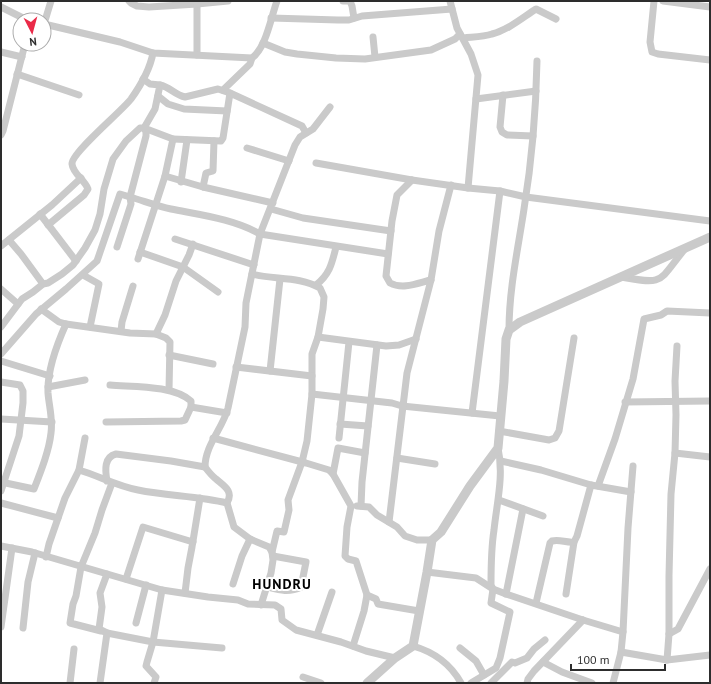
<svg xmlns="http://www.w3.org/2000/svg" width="711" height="684" font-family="'PT Sans',sans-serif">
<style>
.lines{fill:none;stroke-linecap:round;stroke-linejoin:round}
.minor{stroke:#cacaca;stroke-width:7}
.tertiary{stroke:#cacaca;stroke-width:9}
.labels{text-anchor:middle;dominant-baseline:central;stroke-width:4;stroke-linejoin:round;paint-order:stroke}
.district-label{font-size:14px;font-weight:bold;letter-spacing:1px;fill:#000;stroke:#fff}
</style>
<rect width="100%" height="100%" fill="#fff"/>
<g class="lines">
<g class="minor">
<polyline points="129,1 131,3 137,6 149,7 197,4 197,55"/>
<polyline points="343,1 350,1 352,6 354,18"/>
<polyline points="450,1 457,28 471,54 478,75 468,188"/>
<polyline points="654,1 650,42 652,52 658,54 710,60"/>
<polyline points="663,1 710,7"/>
<polyline points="197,4 228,1"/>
<polyline points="1,7 27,20"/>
<polyline points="271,18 338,20 349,20 362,16 452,9"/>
<path d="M44 24 120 42 153 53 252 58C266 48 271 17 277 1"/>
<polyline points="44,24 51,1"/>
<polyline points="373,37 375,57"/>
<path d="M464 38C473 37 483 37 492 34 508 30 522 18 536 9L556 19"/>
<polyline points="263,43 285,52 297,54 336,58 365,59 431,50 455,39 460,34"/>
<polyline points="1,52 22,57"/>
<polyline points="17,74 79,95"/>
<path d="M160 85C170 87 175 95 185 97L218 89 230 93"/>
<polyline points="223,90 250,64 252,58"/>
<polyline points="503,95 500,127 502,132 507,135 533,136"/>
<polyline points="158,96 168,104 184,109 227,111"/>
<polyline points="476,99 536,91"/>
<polyline points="144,128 173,139 165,176"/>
<polyline points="1,135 3,131 25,44"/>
<polyline points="173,139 221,141 223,138 230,93 302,126 306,133"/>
<polyline points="247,148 289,161"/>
<polyline points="316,163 412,180 468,188 500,191 526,197 710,221"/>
<path d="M412 180 397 195 392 221 386 276 390 283C403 290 418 283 431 280"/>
<polyline points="181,182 187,140"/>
<polyline points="203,187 206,173 213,171 214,141"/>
<polyline points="271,209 303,218 391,231"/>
<polyline points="40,214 76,261"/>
<path d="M48 225 84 195 88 189C85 180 73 174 72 164 71 153 122 111 131 99 141 85 150 69 153 53"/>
<polyline points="175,239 254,265"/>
<polyline points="9,240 21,254 43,284"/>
<polyline points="1,246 52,205 81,178"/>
<path d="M117 247 131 204 130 197C144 201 157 206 171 209 201 215 234 219 260 234L388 254"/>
<polyline points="140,252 183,267 218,292"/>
<polyline points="138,259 165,176 203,187 273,203"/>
<path d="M252 274C274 280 299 276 320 288L324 297 323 309 318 337 312 354V394L307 441 302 462 288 500 289 510 284 532 277 531 272 552"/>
<polyline points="83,275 99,284 90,327"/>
<path d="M621 277C665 285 658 282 684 250"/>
<path d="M316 285C330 274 332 263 336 247"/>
<polyline points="1,289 18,304"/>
<polyline points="41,309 59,322 66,324 130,333 156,334 166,338 170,342 169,390"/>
<polyline points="1,327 22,299 33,292 43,284 48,283 62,274 73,265 85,248 95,230 100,214 104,189 113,159 126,141 140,128 144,128 155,109 160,85 150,84 143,79"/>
<path d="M509 330C509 289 518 249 524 209 532 160 536 110 537 61"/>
<polyline points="121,331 122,322 133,286"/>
<polyline points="156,334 165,315 176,281 189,255 193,244"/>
<polyline points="318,337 386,346 399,345 416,339"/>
<polyline points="1,354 36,314 66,289 97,261 120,194 130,197 146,136 146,132 144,128"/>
<polyline points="169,355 213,364"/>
<polyline points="1,361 50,376"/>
<polyline points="236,367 312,376"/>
<polyline points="270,371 280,279"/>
<polyline points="1,382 20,385 23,391 23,403 19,436 1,491"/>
<polyline points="48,387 85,380"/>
<polyline points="312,394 392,403 402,406 500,416"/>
<polyline points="625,402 710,401"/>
<polyline points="191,407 227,413"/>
<polyline points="472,413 500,191"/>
<polyline points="1,419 52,422"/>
<path d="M106 422 181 421 185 420 191 407V401C173 385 134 387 110 385"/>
<polyline points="340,424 368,426"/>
<polyline points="499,431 549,440 555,438 559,431 574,338"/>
<polyline points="213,438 306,463 329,470 333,474 351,506 347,527 345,556 348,559 356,561 367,595 364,611 353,646"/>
<polyline points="339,438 349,342"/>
<polyline points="675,453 710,457"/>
<polyline points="397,458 435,464"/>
<polyline points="501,461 541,470 591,485 631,492"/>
<path d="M79 470C99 476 117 486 138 490 167 496 198 496 227 503"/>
<polyline points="333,474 338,448 365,453"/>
<path d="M107 481C105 470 104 457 116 454L171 461 205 467"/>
<path d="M1 482 34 489C41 471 49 451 51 433 53 419 49 406 48 393 47 370 57 344 66 324"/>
<polyline points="598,486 615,439 633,379 644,319 661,315 667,311 710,313"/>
<polyline points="499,500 543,516"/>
<polyline points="1,503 58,518"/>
<polyline points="357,506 369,507 377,515 397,527 405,536 417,540 432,540"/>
<polyline points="361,506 362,482 377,345"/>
<polyline points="389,522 407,373 431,280 439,231 451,185"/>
<polyline points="1,546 32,552 162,590 208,597 238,600 248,604 275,605 281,609 282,620 296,630 341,642 366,651 395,658"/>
<polyline points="46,557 49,544 65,498 79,470 85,438"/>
<polyline points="427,572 476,578 493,589 506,594 583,620 623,632"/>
<polyline points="126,579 143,527 193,542"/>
<polyline points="233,584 242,556 250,539"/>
<path d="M267 587C279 590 289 593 301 587L306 562 273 556"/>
<polyline points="185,593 188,568 192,547 200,498"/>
<polyline points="506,594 523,509"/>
<polyline points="566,594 574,542"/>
<polyline points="367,595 376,599 378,604 419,611"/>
<path d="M536 603 550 543 552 541C560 539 566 543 574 542L577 536 591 485"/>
<path d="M261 605 271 573 273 560 272 552 269 547 250 539 234 527 227 503C234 491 224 486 216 479 212 476 208 471 205 467 205 445 223 428 228 408L245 327 246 303 260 234 295 145 300 137 313 129 330 107"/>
<polyline points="136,623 146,585"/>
<polyline points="1,627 12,548"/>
<polyline points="23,628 28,582 35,553"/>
<polyline points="101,631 70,623 73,604 76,596 81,567 95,533 102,510 112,483"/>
<polyline points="107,633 153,642 222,648"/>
<polyline points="669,634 678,629 710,569"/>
<polyline points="317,635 332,592"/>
<path d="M413 646C434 652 450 663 461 683"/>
<polyline points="460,648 476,661 484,675"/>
<polyline points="621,652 667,660 669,634 669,576 671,494 675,453 676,415 675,381 677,346"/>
<polyline points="667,660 710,655"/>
<polyline points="543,662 562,672 592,683"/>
<polyline points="303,677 321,683"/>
<polyline points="70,683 74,649"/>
<polyline points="100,683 107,633 99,629 102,607 100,593 107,574"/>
<polyline points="154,683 156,677 146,666 147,662 153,642 162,590"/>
<path d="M471 683 496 668 500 658 510 612 491 603 493 589 491 585C491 567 491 549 494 530 497 502 504 475 498 448"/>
<polyline points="491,683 512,662 515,663 527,658 534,649 545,640"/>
<polyline points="527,683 528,679 534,671 583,620"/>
<polyline points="613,683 621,652 623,632 628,528 633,466"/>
</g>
<polyline class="tertiary" points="367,683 395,658 413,646 427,572 432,540 441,532 470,486 498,448 504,381 506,339 509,330 520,322 710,237"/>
</g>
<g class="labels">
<g class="district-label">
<text x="282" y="584">HUNDRU</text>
</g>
</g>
<rect width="711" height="684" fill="none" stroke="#2d2d2d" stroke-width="4"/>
<g transform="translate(32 32) rotate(174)"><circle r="19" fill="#ffffff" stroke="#ababab"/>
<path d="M0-3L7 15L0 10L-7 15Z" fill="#ea2a48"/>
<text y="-6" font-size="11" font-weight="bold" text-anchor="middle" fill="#2d2d2d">N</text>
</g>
<path d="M571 664v6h94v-6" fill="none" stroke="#2d2d2d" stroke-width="2"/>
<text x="577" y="664" font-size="12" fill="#2d2d2d" stroke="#ffffff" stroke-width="3" paint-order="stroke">100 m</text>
</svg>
